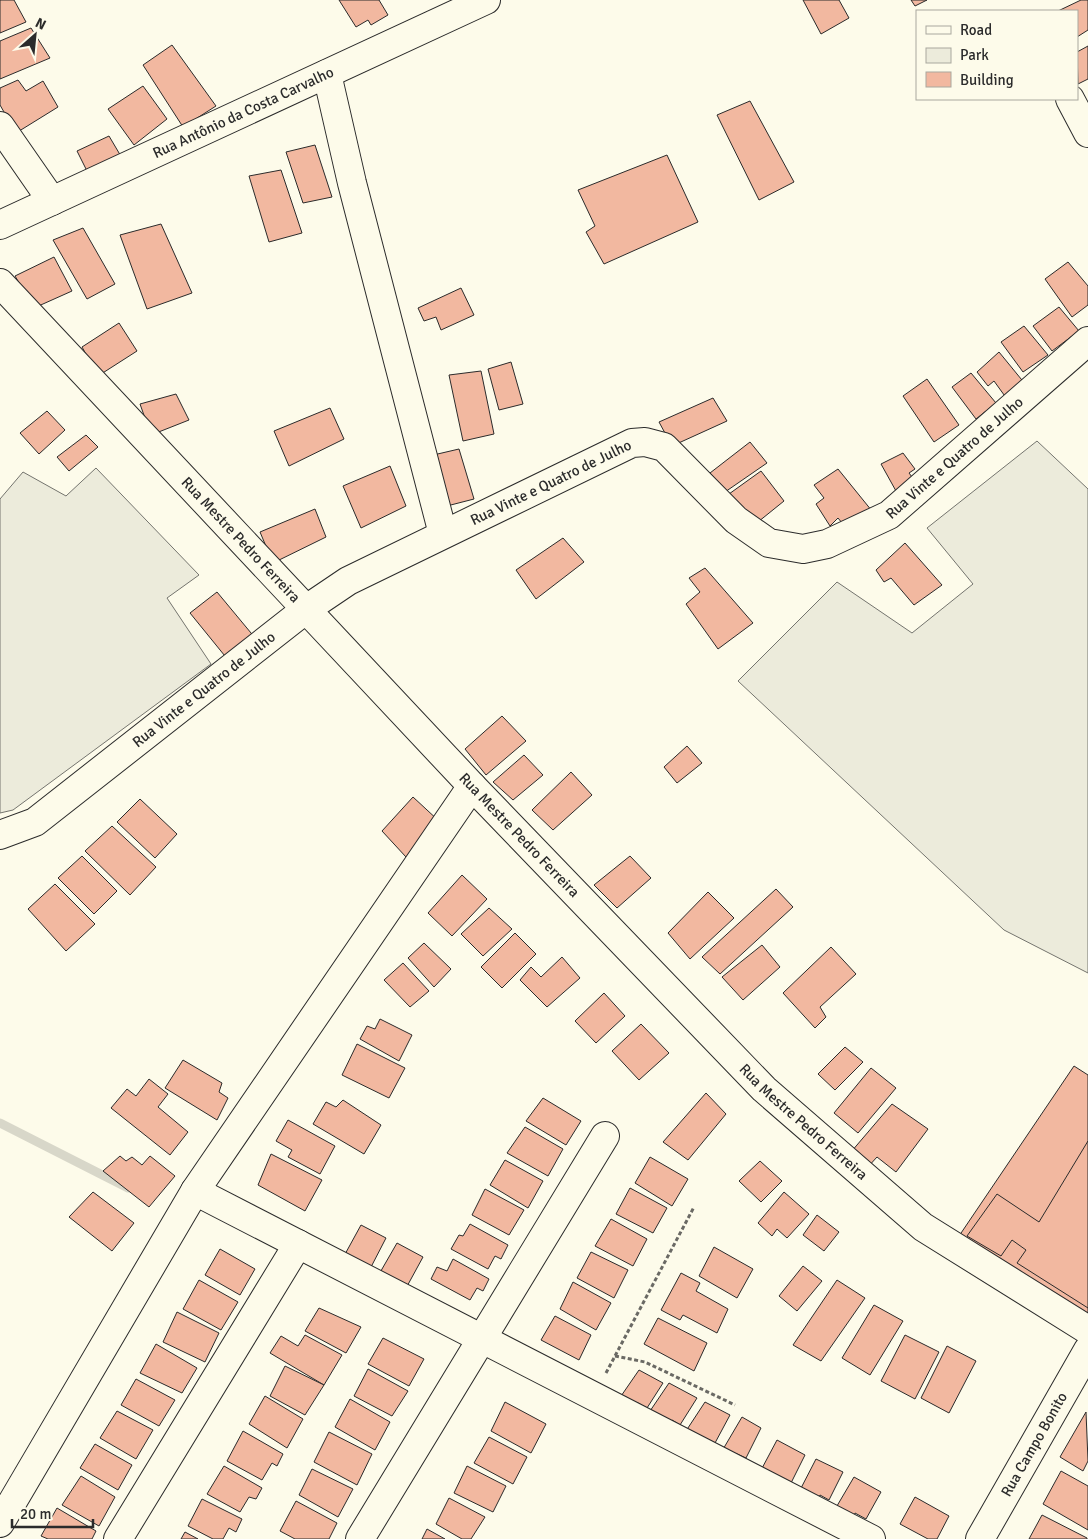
<svg xmlns="http://www.w3.org/2000/svg" width="1088" height="1539" font-family="Signika,sans-serif">
<style>
.green{fill:#ecebdb;stroke:#74746e}
.lines{fill:none;stroke-linecap:round;stroke-linejoin:round}
.stream{stroke:#d8d7c9;stroke-width:9}
.building{fill:#f2b8a0;stroke:#2b2b2b}
.minor-casing{stroke:#2b2b2b;stroke-width:30}
.path{stroke:#6a6964;stroke-width:3;stroke-dasharray:4 2.5;stroke-linecap:butt}
.minor{stroke:#fdfbea;stroke-width:28}
.labels{text-anchor:middle;dominant-baseline:central;stroke-width:4;stroke-linejoin:round;paint-order:stroke}
.street-label{font-size:15px;fill:#2b2b2b;stroke:#fdfbea}
</style>
<rect width="100%" height="100%" fill="#fdfbea"/>
<g class="green">
<polygon points="1037,441 1088,489 1088,973 1004,930 738,681 837,582 912,633 973,584 927,528"/>
<polygon points="96,468 199,575 167,598 211,664 13,810 0,813 0,499 23,472 66,496"/>
</g>
<g class="lines">
<polyline class="stream" points="0,1123 128,1188"/>
</g>
<g class="building">
<polygon points="0,0 14,0 26,22 0,33"/>
<polygon points="339,0 379,0 388,15 371,25 368,20 356,27"/>
<polygon points="803,0 839,0 849,18 821,34"/>
<polygon points="911,0 927,0 915,6"/>
<polygon points="1081,0 1088,0 1088,30 1077,37 1077,11 1058,11"/>
<polygon points="31,28 50,58 0,79 0,41"/>
<polygon points="172,45 216,106 183,127 143,65"/>
<polygon points="1088,46 1088,79 1078,84 1077,52"/>
<polygon points="18,80 26,91 43,81 58,107 16,133 0,105 0,88"/>
<polygon points="143,86 167,119 134,145 108,109"/>
<polygon points="750,101 794,182 759,200 717,115"/>
<polygon points="109,136 122,158 89,175 77,151"/>
<polygon points="315,145 332,197 303,203 286,152"/>
<polygon points="667,155 698,222 604,264 586,232 595,226 578,190"/>
<polygon points="281,170 302,233 269,242 249,176"/>
<polygon points="161,224 192,293 147,309 120,235"/>
<polygon points="83,228 115,284 87,299 53,240"/>
<polygon points="54,257 72,291 34,308 15,276"/>
<polygon points="1068,262 1088,286 1088,305 1072,317 1045,279"/>
<polygon points="461,288 474,315 441,330 436,317 424,321 418,308"/>
<polygon points="1059,307 1079,331 1052,351 1033,326"/>
<polygon points="119,323 137,351 98,376 82,347"/>
<polygon points="1024,326 1048,355 1023,372 1001,342"/>
<polygon points="999,352 1026,385 1007,399 994,381 988,386 977,372"/>
<polygon points="511,362 523,404 499,410 488,369"/>
<polygon points="481,371 494,434 463,441 449,375"/>
<polygon points="971,373 996,403 976,419 952,387"/>
<polygon points="927,379 959,425 934,442 903,396"/>
<polygon points="176,394 189,420 151,435 140,404"/>
<polygon points="713,398 727,421 672,446 659,422"/>
<polygon points="330,408 344,439 289,466 274,431"/>
<polygon points="47,411 65,430 39,454 20,433"/>
<polygon points="86,435 98,447 69,471 57,457"/>
<polygon points="750,442 767,463 725,492 710,473"/>
<polygon points="459,449 474,499 443,507 429,456"/>
<polygon points="903,453 915,469 909,473 915,481 896,491 881,464"/>
<polygon points="390,466 406,506 361,528 343,486"/>
<polygon points="838,469 872,511 847,529 838,518 830,526 816,504 824,498 814,485"/>
<polygon points="761,471 784,501 753,526 729,494"/>
<polygon points="315,509 326,537 273,563 260,532"/>
<polygon points="563,538 584,562 536,599 516,570"/>
<polygon points="905,543 942,585 914,605 891,578 884,582 876,570"/>
<polygon points="705,568 753,623 718,649 686,604 700,592 689,578"/>
<polygon points="217,592 256,639 229,661 190,613"/>
<polygon points="502,716 526,741 486,775 465,749"/>
<polygon points="687,746 702,763 677,783 664,767"/>
<polygon points="524,755 543,775 513,800 493,782"/>
<polygon points="571,772 592,795 553,830 532,810"/>
<polygon points="413,797 440,822 406,857 382,831"/>
<polygon points="140,799 177,834 155,858 117,822"/>
<polygon points="112,826 156,867 130,895 85,851"/>
<polygon points="82,856 117,891 94,914 58,878"/>
<polygon points="630,856 651,878 617,908 594,885"/>
<polygon points="462,875 487,899 452,936 428,913"/>
<polygon points="55,884 95,924 66,951 28,909"/>
<polygon points="776,889 793,907 720,974 702,957"/>
<polygon points="708,892 734,918 690,959 668,933"/>
<polygon points="489,908 512,929 483,956 461,934"/>
<polygon points="515,933 536,954 502,988 481,967"/>
<polygon points="424,943 451,969 434,987 408,958"/>
<polygon points="762,945 780,967 743,1000 722,977"/>
<polygon points="831,947 856,974 820,1007 826,1017 815,1028 783,993"/>
<polygon points="562,957 580,978 547,1007 520,980 531,967 541,977"/>
<polygon points="403,963 429,991 410,1007 384,980"/>
<polygon points="604,993 625,1016 596,1043 575,1021"/>
<polygon points="380,1019 412,1035 399,1061 360,1039 367,1026 375,1029"/>
<polygon points="641,1024 669,1053 639,1080 612,1051"/>
<polygon points="357,1044 405,1068 389,1098 342,1075"/>
<polygon points="845,1047 863,1062 835,1090 818,1074"/>
<polygon points="183,1060 222,1083 219,1092 228,1098 217,1120 165,1088"/>
<polygon points="1074,1066 1088,1075 1088,1318 957,1239"/>
<polygon points="871,1068 896,1088 858,1133 834,1113"/>
<polygon points="149,1079 168,1094 158,1107 188,1132 170,1155 111,1108 127,1089 136,1096"/>
<polygon points="706,1093 726,1114 688,1160 663,1142"/>
<polygon points="543,1098 581,1121 566,1145 526,1121"/>
<polygon points="343,1100 381,1125 364,1154 313,1124 326,1102 336,1107"/>
<polygon points="892,1104 928,1129 896,1172 877,1157 867,1168 851,1152"/>
<polygon points="288,1120 335,1146 320,1174 288,1157 292,1150 276,1141"/>
<polygon points="525,1127 563,1149 548,1176 507,1153"/>
<polygon points="1088,1141 1088,1308 1017,1263 1026,1250 1012,1240 1001,1256 967,1236 997,1194 1039,1222"/>
<polygon points="271,1154 322,1180 305,1211 258,1185"/>
<polygon points="120,1156 126,1161 132,1157 142,1165 150,1156 175,1176 149,1207 103,1171"/>
<polygon points="650,1157 688,1179 672,1206 635,1183"/>
<polygon points="505,1160 543,1181 528,1208 490,1185"/>
<polygon points="760,1161 782,1181 761,1202 739,1181"/>
<polygon points="630,1188 667,1208 653,1233 616,1214"/>
<polygon points="485,1189 524,1210 509,1235 472,1215"/>
<polygon points="93,1192 134,1223 112,1251 69,1217"/>
<polygon points="784,1192 809,1214 787,1238 777,1229 772,1236 758,1223"/>
<polygon points="817,1215 839,1232 824,1251 803,1235"/>
<polygon points="611,1219 647,1239 633,1266 595,1246"/>
<polygon points="470,1224 508,1245 501,1259 495,1256 488,1269 451,1249 459,1235 463,1236"/>
<polygon points="361,1225 386,1238 370,1269 344,1256"/>
<polygon points="397,1243 423,1257 405,1290 378,1276"/>
<polygon points="714,1247 753,1269 737,1298 699,1276"/>
<polygon points="220,1249 255,1269 240,1295 205,1275"/>
<polygon points="591,1252 628,1270 614,1298 577,1278"/>
<polygon points="453,1259 489,1279 483,1291 477,1288 470,1300 431,1279 437,1267 447,1271"/>
<polygon points="803,1266 822,1281 797,1311 779,1296"/>
<polygon points="681,1273 700,1283 696,1291 728,1309 717,1333 683,1315 680,1320 661,1310"/>
<polygon points="199,1280 238,1302 221,1330 183,1309"/>
<polygon points="837,1280 865,1298 821,1361 793,1345"/>
<polygon points="573,1282 611,1303 596,1330 560,1309"/>
<polygon points="874,1305 903,1321 870,1375 842,1358"/>
<polygon points="319,1308 361,1327 346,1353 305,1331"/>
<polygon points="177,1312 219,1333 205,1362 163,1342"/>
<polygon points="555,1316 591,1335 579,1360 541,1340"/>
<polygon points="658,1318 707,1343 694,1371 644,1344"/>
<polygon points="305,1335 342,1355 324,1385 270,1353 281,1336 298,1346"/>
<polygon points="905,1335 939,1352 915,1399 881,1381"/>
<polygon points="383,1338 424,1359 409,1386 368,1364"/>
<polygon points="156,1344 197,1368 182,1393 140,1373"/>
<polygon points="947,1346 976,1361 949,1413 921,1398"/>
<polygon points="285,1366 324,1385 305,1415 270,1396"/>
<polygon points="368,1369 408,1391 392,1416 354,1396"/>
<polygon points="639,1370 663,1383 647,1408 638,1403 634,1407 619,1399"/>
<polygon points="136,1379 175,1400 159,1426 121,1405"/>
<polygon points="669,1383 697,1398 680,1425 672,1420 668,1425 648,1414"/>
<polygon points="265,1396 303,1419 287,1448 249,1424"/>
<polygon points="350,1399 390,1422 375,1450 335,1427"/>
<polygon points="505,1402 546,1424 531,1453 491,1431"/>
<polygon points="705,1402 730,1415 715,1443 705,1438 703,1443 684,1434"/>
<polygon points="117,1411 153,1430 136,1459 100,1438"/>
<polygon points="1086,1412 1088,1461 1083,1471 1060,1457"/>
<polygon points="742,1417 761,1428 746,1458 737,1454 735,1459 722,1451"/>
<polygon points="243,1431 283,1454 277,1466 272,1463 262,1480 227,1461"/>
<polygon points="329,1432 372,1454 357,1485 314,1462"/>
<polygon points="489,1437 527,1457 513,1484 474,1463"/>
<polygon points="777,1440 805,1455 791,1483 760,1472"/>
<polygon points="95,1444 132,1465 118,1490 80,1468"/>
<polygon points="816,1459 843,1472 829,1500 820,1495 817,1502 799,1492"/>
<polygon points="224,1466 262,1488 256,1499 249,1497 240,1512 207,1494"/>
<polygon points="467,1466 506,1486 493,1512 454,1493"/>
<polygon points="312,1469 353,1489 338,1517 299,1495"/>
<polygon points="1061,1471 1088,1486 1088,1530 1043,1504"/>
<polygon points="81,1476 115,1497 99,1526 62,1505"/>
<polygon points="854,1477 881,1492 866,1519 855,1513 852,1521 834,1511"/>
<polygon points="915,1497 949,1516 937,1539 928,1539 900,1524"/>
<polygon points="449,1498 485,1517 471,1539 462,1539 436,1524"/>
<polygon points="202,1499 242,1519 236,1532 229,1528 223,1539 213,1539 188,1526"/>
<polygon points="296,1501 337,1523 329,1539 295,1539 280,1531"/>
<polygon points="57,1508 96,1531 92,1539 48,1539 41,1536"/>
<polygon points="1042,1515 1087,1538 1087,1539 1029,1539"/>
<polygon points="427,1529 445,1539 422,1539"/>
<polygon points="185,1532 198,1539 181,1539"/>
</g>
<g class="lines">
<defs>
<g id="minor">
<polyline points="327,74 352,183 443,534"/>
<polyline points="1070,99 1088,133"/>
<polyline points="0,126 52,201"/>
<path id="s1" d="M0 225 486 0"/>
<path id="s2" d="M0 283 472 786 764 1089 923 1227 1088 1330"/>
<path id="s3" d="M0 835 35 822 305 610 348 581 632 443 645 442 664 447 736 520 769 543 803 549 827 544 889 515 1088 341"/>
<polyline points="195,1191 871,1539"/>
<polyline points="0,1523 195,1191 472,786"/>
<polyline points="118,1539 298,1244"/>
<polyline points="360,1539 605,1136"/>
<path id="s4" d="M980 1539 1088 1350"/>
</g>
</defs>
<use href="#minor" class="minor-casing"/>
<g class="path">
<polyline points="615,1356 645,1362 735,1405"/>
<polyline points="606,1373 694,1207"/>
</g>
<use href="#minor" class="minor"/>
</g>
<g class="labels">
<g class="street-label">
<text stroke="none"><textPath href="#s1" startOffset="268">Rua Antônio da Costa Carvalho</textPath></text>
<text stroke="none"><textPath href="#s3" startOffset="1138">Rua Vinte e Quatro de Julho</textPath></text>
<text stroke="none"><textPath href="#s3" startOffset="658">Rua Vinte e Quatro de Julho</textPath></text>
<text stroke="none"><textPath href="#s2" startOffset="352">Rua Mestre Pedro Ferreira</textPath></text>
<text stroke="none"><textPath href="#s3" startOffset="252">Rua Vinte e Quatro de Julho</textPath></text>
<text stroke="none"><textPath href="#s2" startOffset="758">Rua Mestre Pedro Ferreira</textPath></text>
<text stroke="none"><textPath href="#s2" startOffset="1162">Rua Mestre Pedro Ferreira</textPath></text>
<text stroke="none"><textPath href="#s4" startOffset="109">Rua Campo Bonito</textPath></text>
</g>
</g>
<rect x="916" y="10" width="162" height="90" fill="#fdfbea" stroke="#a9a89e"/>
<rect x="926" y="26" width="25" height="8" fill="#fdfbea" stroke="#a9a89e"/>
<text x="960" y="35" font-size="15" fill="#2b2b2b">Road</text>
<rect x="926" y="48" width="25" height="15" fill="#ecebdb" stroke="#a9a89e"/>
<text x="960" y="60" font-size="15" fill="#2b2b2b">Park</text>
<rect x="926" y="72" width="25" height="15" fill="#f2b8a0" stroke="#a9a89e"/>
<text x="960" y="85" font-size="15" fill="#2b2b2b">Building</text>
<g transform="translate(35 35) rotate(27)" stroke="#fdfbea" stroke-width="4" paint-order="stroke">
<path d="M0-4L9 19L0 12L-9 19Z" fill="#2b2b2b"/>
<text y="-8" font-size="14" font-weight="bold" text-anchor="middle" fill="#2b2b2b">N</text>
</g>
<path d="M12 1519v8h81v-8" fill="none" stroke="#2b2b2b" stroke-width="2.5"/>
<text x="20" y="1519" font-size="15" fill="#2b2b2b" stroke="#fdfbea" stroke-width="4" paint-order="stroke">20 m</text>
</svg>
